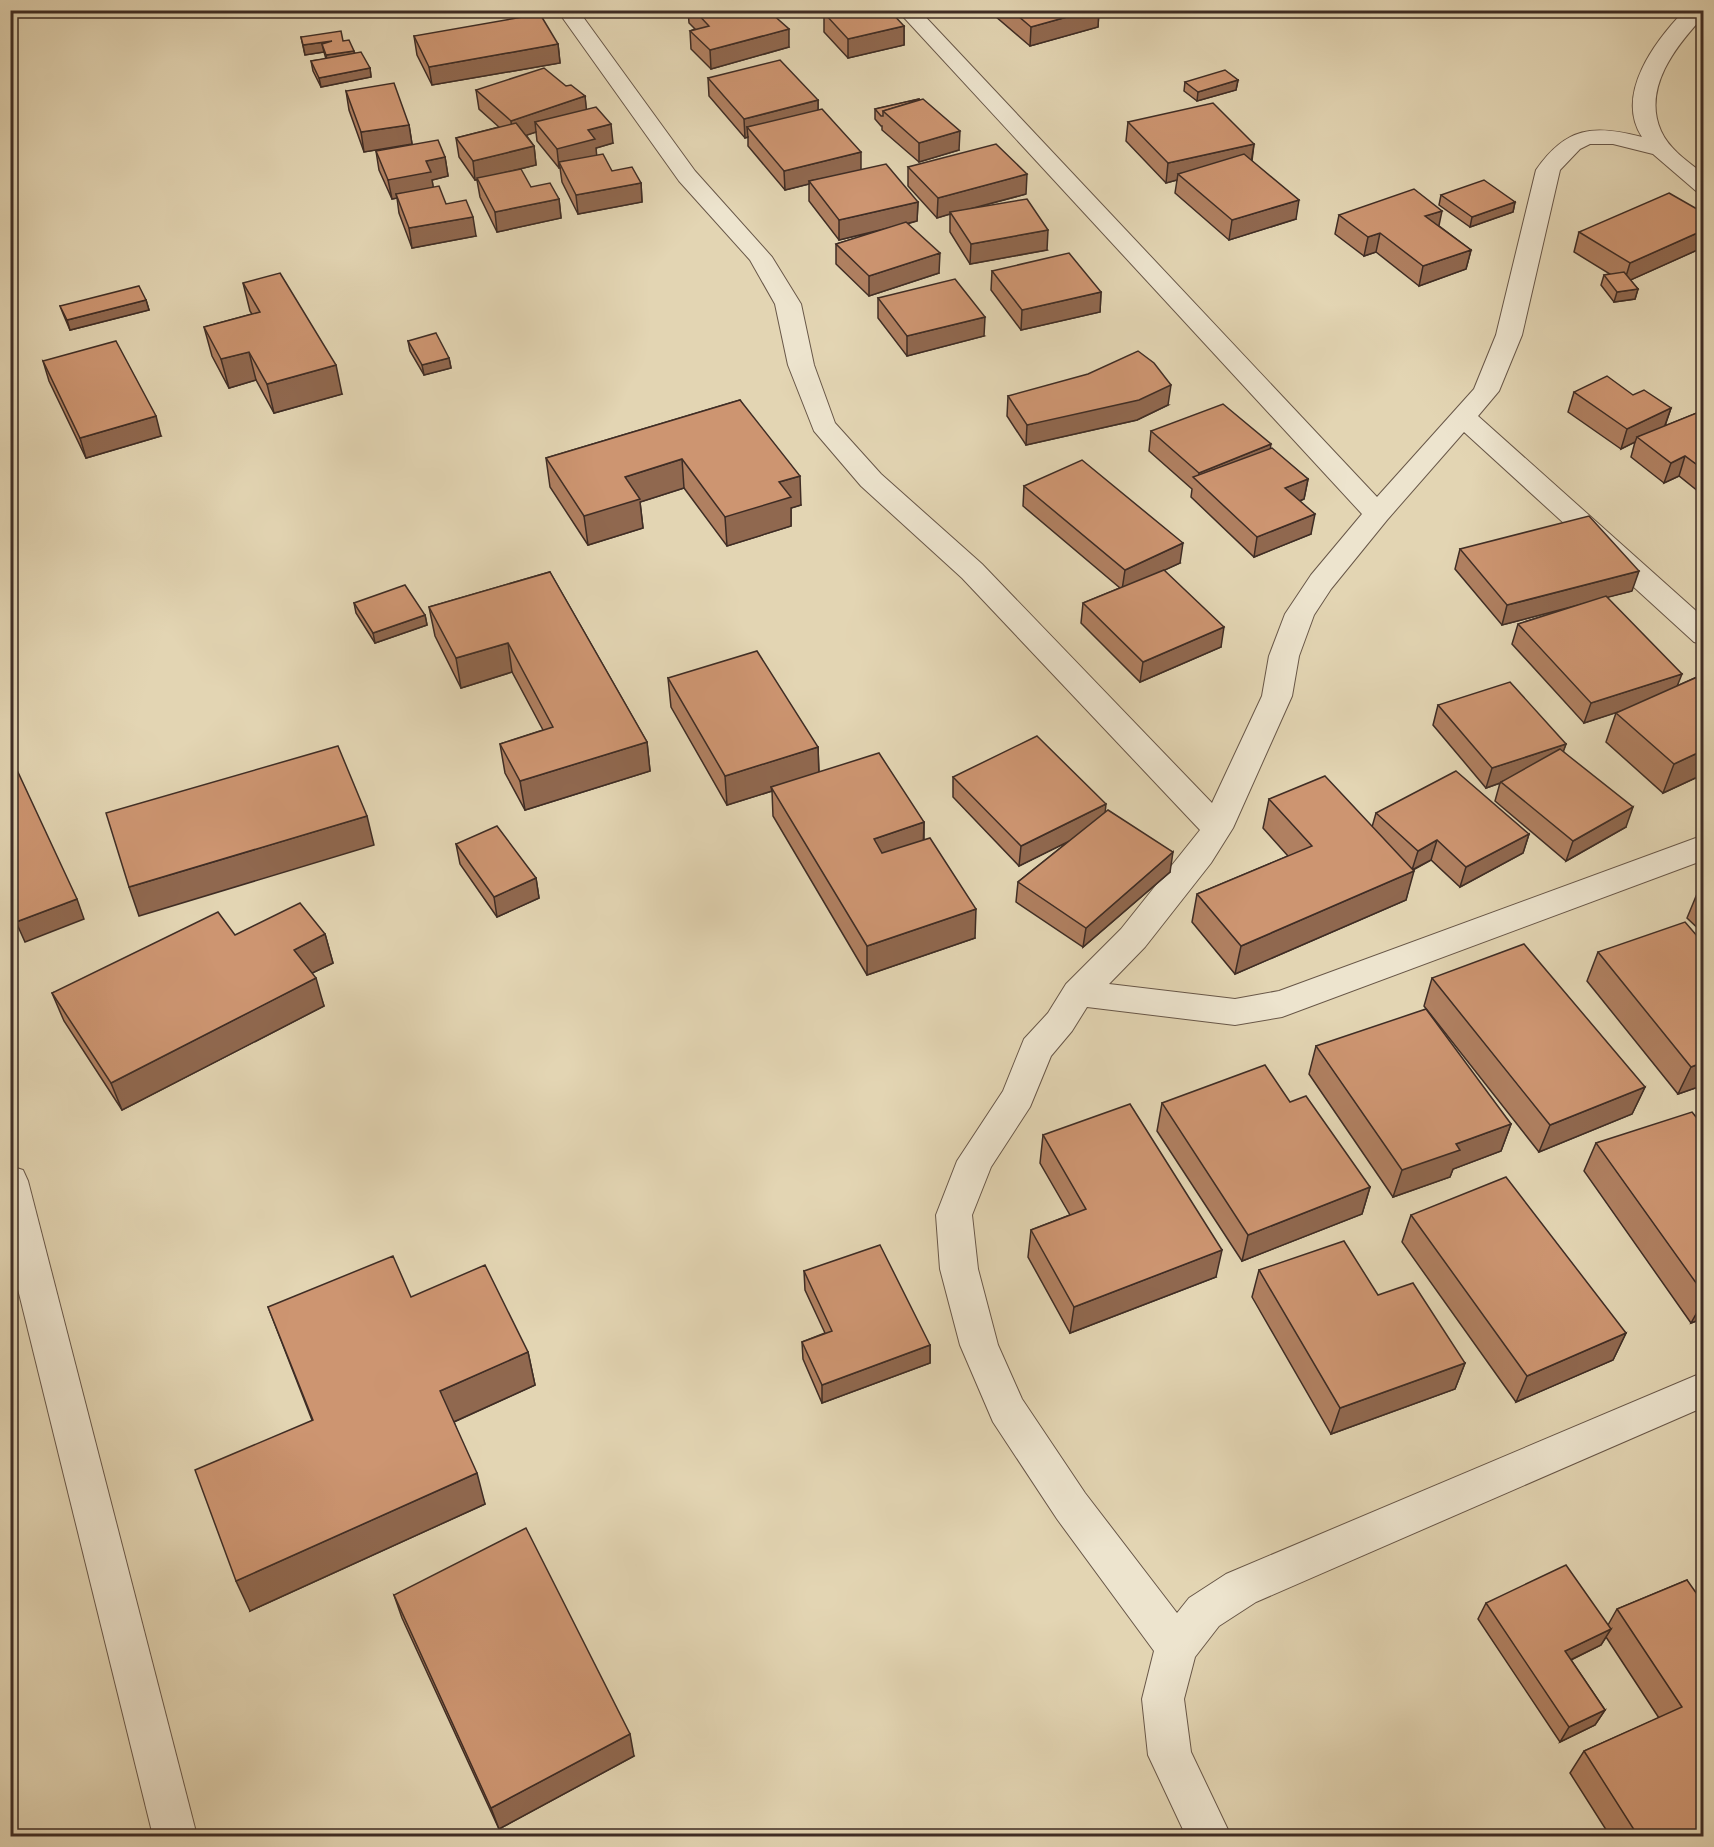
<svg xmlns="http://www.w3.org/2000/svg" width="1714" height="1847" font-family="Cardo,serif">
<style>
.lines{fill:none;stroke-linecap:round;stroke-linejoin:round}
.street-casing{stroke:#685748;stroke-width:2}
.street{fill:#ede4ce;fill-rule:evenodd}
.wall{fill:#b08061;stroke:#3f2d25;stroke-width:1.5}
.shaded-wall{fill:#90684f;stroke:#3f2d25;stroke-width:1.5}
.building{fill:#cd9571;stroke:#3f2d25;stroke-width:1.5}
</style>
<rect width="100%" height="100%" fill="#e3d5b3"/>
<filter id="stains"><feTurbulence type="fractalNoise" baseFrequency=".00333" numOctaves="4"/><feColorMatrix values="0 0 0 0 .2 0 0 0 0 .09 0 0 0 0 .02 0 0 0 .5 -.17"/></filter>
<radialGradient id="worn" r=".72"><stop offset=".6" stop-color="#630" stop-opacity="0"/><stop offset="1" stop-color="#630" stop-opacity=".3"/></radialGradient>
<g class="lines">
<defs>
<g id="street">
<path d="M557 10H578L695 171 772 257 801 304 814 365 835 423 881 474 982 564 1212 803 1262 696 1269 656 1285 614 1311 575 1362 514 897 10H919L1377 497 1474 389 1496 335 1536 170C1566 127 1593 124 1642 137 1614 94 1656 40 1685 10H1704V16C1676 46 1642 88 1661 131 1669 149 1688 162 1704 174V193L1696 191 1653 154 1613 144H1590L1580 149 1560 170 1522 335 1499 391 1478 416 1704 618V645L1694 642 1464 432 1387 520 1331 589 1314 615 1299 656 1292 696 1233 828 1211 863 1145 947 1109 984 1235 999 1279 991 1704 835V860L1282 1017 1235 1025 1087 1007 1072 1031 1051 1056 1030 1107 991 1167 972 1215 978 1269 998 1345 1022 1399 1085 1493 1177 1613 1189 1598 1226 1574 1704 1372V1407L1256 1602 1219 1626 1195 1657 1184 1699 1191 1752 1231 1836H1186L1148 1755 1142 1699 1154 1651 1057 1519 993 1422 960 1345 940 1269 936 1215 957 1161 1003 1091 1024 1039 1048 1013 1066 984 1121 929 1200 830 962 578 861 486 814 431 788 365 775 304 750 260 679 181Z"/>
<polygon points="10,1166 23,1170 28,1181 197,1836 153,1836 10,1257"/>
</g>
</defs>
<use href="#street" class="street-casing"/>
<use href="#street" class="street"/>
</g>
<g class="wall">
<polygon points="688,10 762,10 789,47 711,69 691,49 690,31 695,29 689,23"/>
<polygon points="988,10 1099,10 1098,27 1030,46"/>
<polygon points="824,13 904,26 904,45 848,58 824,32"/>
<polygon points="414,36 558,44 560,63 432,85 417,55"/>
<polygon points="301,37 343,41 370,68 371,77 321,87 313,71 311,61 326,59 324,52 305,55"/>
<polygon points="708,78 818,100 818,110 861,170 918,202 917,221 907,224 939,273 869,296 836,264 836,244 882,230 839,240 809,201 809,184 785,190 748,146 748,137 745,138 709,96"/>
<polygon points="1238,80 1236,90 1197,101 1184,91 1185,82"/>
<polygon points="566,86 585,96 586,109 613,143 596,148 596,155 612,171 641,183 642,202 578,214 562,182 560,168 559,168 537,141 536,132 526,135 534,146 536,165 511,171 531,187 559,199 561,218 497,232 480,197 477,180 475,180 459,157 456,138 499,127 479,109 476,90"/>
<polygon points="346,91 409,125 412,144 364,152 349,110"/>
<polygon points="919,99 959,150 919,162 882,130 882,126 881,126 875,119 875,109"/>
<polygon points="1128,122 1254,144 1252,161 1296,219 1229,240 1175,193 1177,180 1166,183 1126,141"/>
<polygon points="376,151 445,157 448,176 432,180 433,187 446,204 476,236 412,248 399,213 397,198 392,199 379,170"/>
<polygon points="908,167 1026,194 969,209 1047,250 970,264 950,232 950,214 937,218 908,186"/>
<polygon points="1441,195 1515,202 1513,212 1470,227 1439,205"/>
<polygon points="1704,213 1704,247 1630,280 1638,289 1635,299 1614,302 1601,285 1604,275 1610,274 1574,252 1579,232"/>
<polygon points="1339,215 1439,226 1471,250 1466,269 1419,286 1376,252 1364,256 1335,234"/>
<polygon points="992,271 1101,292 1100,312 1021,330 991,290"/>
<polygon points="243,283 342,394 274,413 256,380 229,388 212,356 204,327 252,314 250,311"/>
<polygon points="878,298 984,336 907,356 878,318"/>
<polygon points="146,300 149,310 70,330 64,316 60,306"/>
<polygon points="408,341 449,358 451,368 424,375 410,351"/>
<polygon points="43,361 161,436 86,458 49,381"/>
<polygon points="1574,392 1671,408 1665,426 1704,410 1704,496 1679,476 1664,483 1631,457 1635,442 1621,449 1568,412"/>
<polygon points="1008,396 1168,405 1137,420 1026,445 1007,416"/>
<polygon points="740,400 801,505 791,508 791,526 727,546 684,488 640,502 643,528 588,545 550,487 546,458"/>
<polygon points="1151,431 1270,448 1308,479 1304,499 1300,501 1311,534 1254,557 1191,497 1192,489 1149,451"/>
<polygon points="1024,486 1180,563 1164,570 1221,647 1140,682 1081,623 1083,603 1120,588 1023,506"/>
<polygon points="1460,549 1632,591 1607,597 1677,686 1704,674 1704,774 1663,793 1606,742 1616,713 1617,712 1584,723 1512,644 1518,624 1586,603 1502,625 1455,569"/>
<polygon points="550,572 647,742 650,771 525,810 505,773 500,744 543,730 512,672 461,688 435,636 429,607"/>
<polygon points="354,603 425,615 427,625 375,643 356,613"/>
<polygon points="668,678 818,747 819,772 924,822 924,840 975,938 867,975 773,816 772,791 727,805 671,707"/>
<polygon points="1438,705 1566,744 1563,751 1626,827 1566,861 1495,801 1500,783 1486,788 1433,725"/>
<polygon points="953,777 1105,812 1170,872 1083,947 1016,902 1018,882 1069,841 1019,866 953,797"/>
<polygon points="1269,799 1372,827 1376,813 1529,834 1523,853 1460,887 1431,860 1413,870 1406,900 1235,974 1192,922 1197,894 1288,856 1263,828"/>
<polygon points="456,844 536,878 539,898 497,917 460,864"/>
<polygon points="1704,887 1704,934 1687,918 1699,889"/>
<polygon points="325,934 333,963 312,973 324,1006 122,1110 64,1021 52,993 235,935"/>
<polygon points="1704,944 1704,1085 1678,1094 1587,981 1598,952"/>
<polygon points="1432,978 1645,1087 1632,1114 1539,1152 1424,1006"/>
<polygon points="1316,1046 1511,1124 1501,1151 1453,1169 1450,1177 1393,1197 1309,1074"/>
<polygon points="1290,1102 1370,1187 1362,1214 1242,1261 1157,1131 1162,1103"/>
<polygon points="1704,1127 1704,1318 1691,1323 1584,1171 1596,1143"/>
<polygon points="1043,1135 1216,1277 1070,1333 1028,1257 1031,1230 1070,1215 1040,1163"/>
<polygon points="1411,1215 1626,1333 1613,1360 1516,1402 1402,1242"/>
<polygon points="1259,1270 1378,1295 1465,1363 1455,1389 1331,1434 1252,1297"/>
<polygon points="804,1271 930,1345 930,1363 822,1403 803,1359 802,1342 825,1333 805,1290"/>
<polygon points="411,1297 528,1352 535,1385 454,1422 485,1504 250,1611 312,1420 268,1307"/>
<polygon points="1687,1580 1704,1836 1610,1836 1570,1773 1584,1751 1659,1718 1606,1637 1601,1645 1571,1660 1605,1710 1595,1725 1560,1742 1478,1619 1486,1603 1608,1625 1617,1609"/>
<polygon points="394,1595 634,1756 499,1829 402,1618"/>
</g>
<g class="shaded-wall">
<polygon points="1092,10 1099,10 1098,27 1030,46 1031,27"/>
<polygon points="904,26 904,45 848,58 848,39"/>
<polygon points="789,29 789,47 711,69 710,50"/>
<polygon points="332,41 322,44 324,52 305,55 303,45"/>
<polygon points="558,44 560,63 432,85 429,67"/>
<polygon points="354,51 355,60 328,65 326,55"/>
<polygon points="370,68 371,77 321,87 319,78"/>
<polygon points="1238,80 1236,90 1197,101 1198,92"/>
<polygon points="585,96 587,115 535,122 536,132 513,140 511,121"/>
<polygon points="818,100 818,120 747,127 748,137 745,138 744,119"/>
<polygon points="611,124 613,143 596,148 597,158 559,162 560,168 559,168 557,149 588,130"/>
<polygon points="409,125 412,144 364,152 361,132"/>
<polygon points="960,131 959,150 919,162 919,143"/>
<polygon points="1254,144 1251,163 1178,174 1177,180 1166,183 1168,163"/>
<polygon points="534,146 536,165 475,180 473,161"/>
<polygon points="861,152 861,171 809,181 809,184 785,190 784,171"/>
<polygon points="445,157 448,176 432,180 434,191 396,194 397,198 392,199 388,180 426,161"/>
<polygon points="1027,174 1026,194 951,214 950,212 950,214 937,218 938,198"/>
<polygon points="641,183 642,202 578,214 576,195"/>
<polygon points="559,199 561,218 497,232 495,212"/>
<polygon points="1299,200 1296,219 1229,240 1232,220"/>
<polygon points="918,202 917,221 839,240 839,220"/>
<polygon points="1515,202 1513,212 1470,227 1472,217"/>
<polygon points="1442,211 1438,230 1425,216"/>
<polygon points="473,217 476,236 412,248 409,228"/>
<polygon points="1048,230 1047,250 970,264 971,244"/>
<polygon points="1704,230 1704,247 1624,283 1630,263"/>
<polygon points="1380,233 1376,252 1364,256 1368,237"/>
<polygon points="1471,250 1466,269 1419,286 1423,266"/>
<polygon points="940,253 939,273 869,296 869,276"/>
<polygon points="1638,289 1635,299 1614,302 1617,292"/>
<polygon points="1101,292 1100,312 1021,330 1022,310"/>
<polygon points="146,300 149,310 70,330 67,320"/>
<polygon points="985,317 984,336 907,356 907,336"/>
<polygon points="249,352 256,380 229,388 221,359"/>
<polygon points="449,358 451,368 424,375 422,365"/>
<polygon points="336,365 342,394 274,413 267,384"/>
<polygon points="1171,385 1168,405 1137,420 1026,445 1027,425"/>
<polygon points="1671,408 1664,428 1637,437 1635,442 1621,449 1627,429"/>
<polygon points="156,416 161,436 86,458 80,438"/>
<polygon points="1271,444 1268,464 1198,481 1199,473"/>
<polygon points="1685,456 1679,476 1664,483 1671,463"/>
<polygon points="682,459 684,488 640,502 643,528 588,545 584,516 625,477"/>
<polygon points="800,476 801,505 791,508 791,526 727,546 725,517 779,482"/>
<polygon points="1308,479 1304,499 1282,508 1285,488"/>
<polygon points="1315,514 1311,534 1254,557 1257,537"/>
<polygon points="1183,543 1180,563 1122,590 1125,570"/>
<polygon points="1639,571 1632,591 1502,625 1507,605"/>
<polygon points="425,615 427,625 375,643 373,633"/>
<polygon points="1224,627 1221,647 1140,682 1143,662"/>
<polygon points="508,643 512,672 461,688 456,658"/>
<polygon points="1682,674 1674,694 1584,723 1591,703"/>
<polygon points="647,742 650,771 525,810 520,781"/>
<polygon points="1566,744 1559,764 1501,782 1500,783 1486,788 1492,768"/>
<polygon points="818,747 819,776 771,787 772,791 727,805 725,776"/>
<polygon points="1704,750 1704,774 1663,793 1674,764"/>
<polygon points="1106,804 1104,824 1019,866 1021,846"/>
<polygon points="1633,807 1626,827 1566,861 1573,841"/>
<polygon points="367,816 374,845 139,916 129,887"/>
<polygon points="924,822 923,851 873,868 874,839"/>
<polygon points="1529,834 1523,853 1460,887 1466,867"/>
<polygon points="1437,840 1431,860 1412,870 1418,851"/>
<polygon points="1173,852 1170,872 1083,947 1086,928"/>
<polygon points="1414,871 1406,900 1235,974 1241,946"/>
<polygon points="536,878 539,898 497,917 494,897"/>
<polygon points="77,899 84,919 25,942 16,922"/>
<polygon points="976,909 975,938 867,975 867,946"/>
<polygon points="325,934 333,963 302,978 294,950"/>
<polygon points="316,978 324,1006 122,1110 111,1083"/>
<polygon points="1704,1062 1704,1085 1678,1094 1691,1067"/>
<polygon points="1645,1087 1632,1114 1539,1152 1550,1125"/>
<polygon points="1511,1124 1501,1151 1453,1169 1450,1177 1393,1197 1402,1170 1456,1144"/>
<polygon points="1370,1187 1362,1214 1242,1261 1248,1235"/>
<polygon points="1222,1250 1216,1277 1070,1333 1074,1307"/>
<polygon points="1704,1300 1704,1318 1691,1323"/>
<polygon points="1626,1333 1613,1360 1516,1402 1527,1376"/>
<polygon points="930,1345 930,1363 822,1403 822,1385"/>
<polygon points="528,1352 535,1385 449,1424 440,1391"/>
<polygon points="1465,1363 1455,1389 1331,1434 1340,1408"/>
<polygon points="477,1473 485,1504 250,1611 236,1581"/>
<polygon points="1611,1629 1601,1645 1556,1667 1565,1651"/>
<polygon points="1605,1710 1595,1725 1560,1742 1569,1727"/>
<polygon points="630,1734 634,1756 499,1829 491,1808"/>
</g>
<g class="building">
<polygon points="694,10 762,10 766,14 771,13 789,29 710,50 690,31 709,26"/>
<polygon points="835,10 889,10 904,26 848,39 824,13"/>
<polygon points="1011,10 1092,10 1031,27"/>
<polygon points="540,14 558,44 429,67 414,36"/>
<polygon points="341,31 343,41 349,40 354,51 326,55 322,44 332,41 303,45 301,37"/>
<polygon points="361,52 370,68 319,78 311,61"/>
<polygon points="780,60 818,100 744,119 708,78"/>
<polygon points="544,68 566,86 571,85 585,96 511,121 476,90"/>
<polygon points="1225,70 1238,80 1198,92 1185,82"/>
<polygon points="394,83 409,125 361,132 346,91"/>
<polygon points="919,99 919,100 883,111 883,116 881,116 875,109"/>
<polygon points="923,99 960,131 919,143 883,111"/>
<polygon points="1213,103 1254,144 1168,163 1128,122"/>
<polygon points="596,107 611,124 588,130 595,139 557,149 535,122"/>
<polygon points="822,109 861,152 784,171 747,127"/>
<polygon points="516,123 534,146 473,161 456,138"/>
<polygon points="438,140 445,157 426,161 431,172 388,180 376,151"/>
<polygon points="996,144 1027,174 938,198 908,167"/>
<polygon points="603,154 612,171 632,167 641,183 576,195 559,162"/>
<polygon points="1244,154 1299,200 1232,220 1178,174"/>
<polygon points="886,164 918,202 839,220 809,181"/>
<polygon points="521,169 531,187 550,183 559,199 495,212 477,178"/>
<polygon points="1484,180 1515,202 1472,217 1441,195"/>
<polygon points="439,186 446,204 466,200 473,217 409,228 396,194"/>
<polygon points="1414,189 1442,211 1425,216 1471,250 1423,266 1380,233 1368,237 1339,215"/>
<polygon points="1669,193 1704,213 1704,230 1630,263 1579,232"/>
<polygon points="1027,199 1048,230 971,244 950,212"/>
<polygon points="906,222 940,253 869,276 836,244"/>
<polygon points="1069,253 1101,292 1022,310 992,271"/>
<polygon points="1624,272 1638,289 1617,292 1604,275"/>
<polygon points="280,273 336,365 267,384 249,352 221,359 204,327 260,312 243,283"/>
<polygon points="955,279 985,317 907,336 878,298"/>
<polygon points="139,286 146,300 67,320 60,306"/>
<polygon points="436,333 449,358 422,365 408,341"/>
<polygon points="116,341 156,416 80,438 43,361"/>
<polygon points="1138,351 1154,363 1171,385 1139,400 1027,425 1008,396 1088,374"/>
<polygon points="1607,376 1633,395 1644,390 1671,408 1627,429 1574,392"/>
<polygon points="740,400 800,476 779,482 791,497 725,517 682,459 625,477 640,499 584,516 546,458"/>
<polygon points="1223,404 1271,444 1199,473 1151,431"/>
<polygon points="1704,410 1704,470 1685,456 1671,463 1637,437"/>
<polygon points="1272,448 1308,479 1285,488 1315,514 1257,537 1193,477"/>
<polygon points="1082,460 1183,543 1125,570 1024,486"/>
<polygon points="1589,516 1639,571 1507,605 1460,549"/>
<polygon points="1164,570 1224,627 1143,662 1083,603"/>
<polygon points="550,572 647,742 520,781 500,744 553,727 508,643 456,658 429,607"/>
<polygon points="405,585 425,615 373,633 354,603"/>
<polygon points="1606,596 1682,674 1591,703 1518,624"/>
<polygon points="757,651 818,747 725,776 668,678"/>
<polygon points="1704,674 1704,750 1674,764 1616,713"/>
<polygon points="1510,682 1566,744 1492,768 1438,705"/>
<polygon points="1037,736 1106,804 1021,846 953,777"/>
<polygon points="338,746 367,816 129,887 106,813"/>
<polygon points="1560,749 1633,807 1573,841 1501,782"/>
<polygon points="879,753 924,822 874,839 882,853 930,838 976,909 867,946 771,787"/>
<polygon points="10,755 77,899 16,922 10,909"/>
<polygon points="1456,771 1529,834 1466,867 1437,840 1418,851 1376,813"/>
<polygon points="1325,776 1414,871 1241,946 1197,894 1312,846 1269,799"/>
<polygon points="1108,810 1173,852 1086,928 1018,882"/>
<polygon points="497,826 536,878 494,897 456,844"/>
<polygon points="1704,887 1704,893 1699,889"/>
<polygon points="300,903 325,934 294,950 316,978 111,1083 52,993 218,912 235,935"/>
<polygon points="1685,922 1704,944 1704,1062 1691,1067 1598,952"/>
<polygon points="1524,944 1645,1087 1550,1125 1432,978"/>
<polygon points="1426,1009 1511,1124 1456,1144 1460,1150 1402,1170 1316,1046"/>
<polygon points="1265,1065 1290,1102 1306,1096 1370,1187 1248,1235 1162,1103"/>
<polygon points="1130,1104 1222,1250 1074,1307 1031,1230 1086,1209 1043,1135"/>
<polygon points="1692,1112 1704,1127 1704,1294 1596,1143"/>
<polygon points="1506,1177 1626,1333 1527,1376 1411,1215"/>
<polygon points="1344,1241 1378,1295 1413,1283 1465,1363 1340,1408 1259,1270"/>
<polygon points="880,1245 930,1345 822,1385 802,1342 832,1331 804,1271"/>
<polygon points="393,1256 411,1297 485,1265 528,1352 440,1391 477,1473 236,1581 195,1470 313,1420 268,1307"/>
<polygon points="526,1528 630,1734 491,1808 394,1595"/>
<polygon points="1566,1565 1611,1629 1565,1651 1605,1710 1569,1727 1486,1603"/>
<polygon points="1687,1580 1704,1604 1704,1836 1638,1836 1584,1751 1682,1707 1617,1609"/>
</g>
<rect width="1714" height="1847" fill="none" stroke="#e3d5b3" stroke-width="36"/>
<rect x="12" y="12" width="1690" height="1823" fill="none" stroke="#3f2d25" stroke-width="3"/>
<rect x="18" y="18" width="1678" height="1811" fill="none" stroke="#3f2d25" stroke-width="1.5"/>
<rect width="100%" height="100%" filter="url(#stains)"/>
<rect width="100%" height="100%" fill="url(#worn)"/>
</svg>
